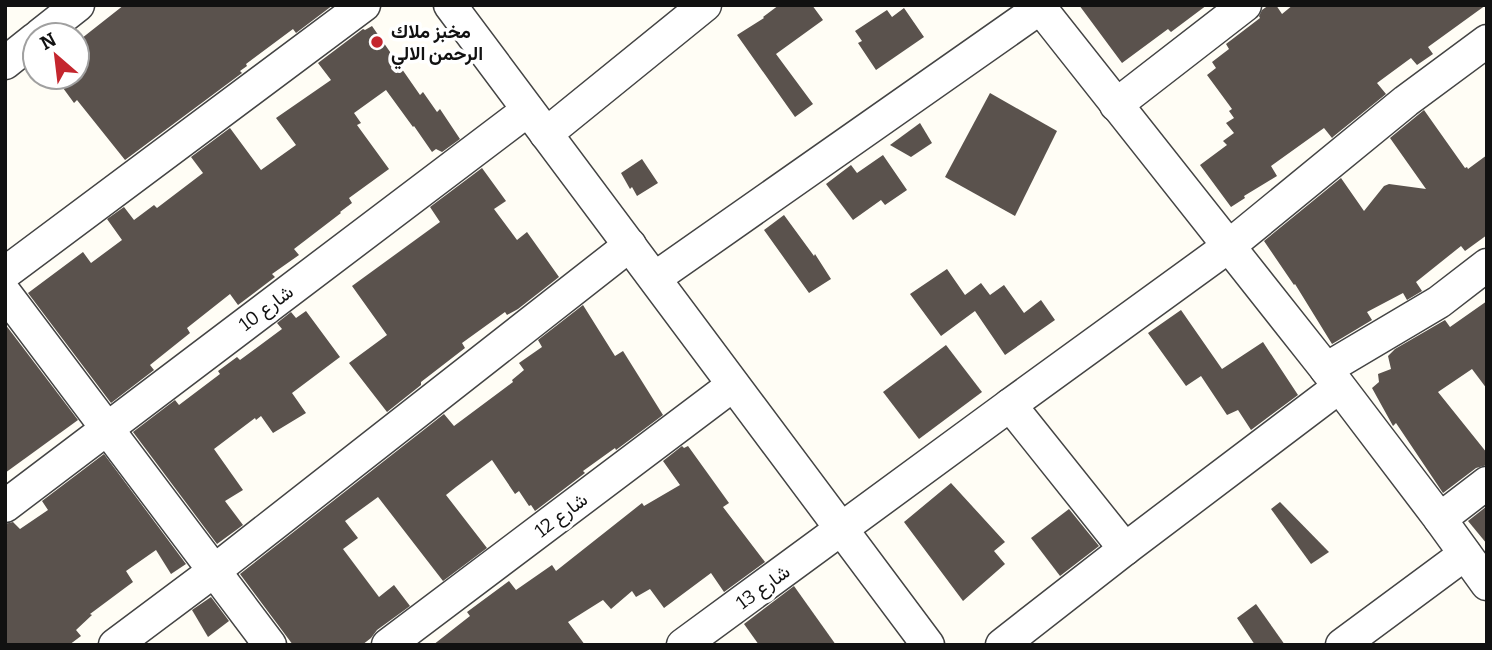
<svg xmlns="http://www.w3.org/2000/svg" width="1492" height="650" font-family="Bitter,Vazirmatn,serif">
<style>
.building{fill:#5a524d}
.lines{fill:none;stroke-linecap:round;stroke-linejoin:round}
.minor-casing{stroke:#444;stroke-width:35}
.minor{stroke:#fff;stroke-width:32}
.poi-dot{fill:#c4262e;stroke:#fff;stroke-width:2.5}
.labels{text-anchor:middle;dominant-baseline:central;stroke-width:7;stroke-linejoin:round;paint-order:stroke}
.poi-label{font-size:19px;font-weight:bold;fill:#111;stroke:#fff;text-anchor:start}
.street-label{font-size:19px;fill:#111;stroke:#fff}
</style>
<rect width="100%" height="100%" fill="#fffdf5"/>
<g class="building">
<polygon points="124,5 333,5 296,33 293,29 246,64 247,66 240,71 242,73 125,160 77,100 74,103 55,77 77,77 77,42"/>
<polygon points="779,5 812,5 823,20 776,54 813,104 795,117 737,35 764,18 763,17"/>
<polygon points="1079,5 1207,5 1171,32 1168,29 1122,63"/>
<polygon points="1269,5 1276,5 1282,14 1293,5 1486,5 1428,47 1433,54 1417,65 1411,58 1377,83 1386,94 1334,136 1332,138 1324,128 1271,166 1277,176 1244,196 1245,198 1231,207 1200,165 1227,145 1223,141 1234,133 1226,123 1234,118 1229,111 1232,109 1207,75 1216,68 1212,62 1229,49 1226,44 1260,18 1259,16 1262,10"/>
<polygon points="904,8 924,37 876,70 858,43 862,41 855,31 887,10 892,17"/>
<polygon points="372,26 420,95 423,92 437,112 440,109 460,139 442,152 436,149 432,152 414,126 413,127 386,90 354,113 361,123 357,125 389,169 349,198 352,203 340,212 341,213 294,249 299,255 272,274 275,277 238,305 230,294 187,328 190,333 150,365 154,370 111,403 28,293 83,252 91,263 122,240 107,219 124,207 134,220 154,205 157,208 203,173 191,157 230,128 261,170 296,145 276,118 331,80 318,63 363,29 365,30"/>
<polygon points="990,93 1057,131 1015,216 945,177"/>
<polygon points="1424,110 1465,168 1467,167 1468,169 1487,155 1487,235 1465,251 1461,246 1416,282 1422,291 1407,300 1403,293 1367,312 1372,320 1332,344 1295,284 1294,285 1264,241 1341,178 1364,211 1384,186 1389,184 1426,189 1390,138"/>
<polygon points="920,123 932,143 911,157 890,145"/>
<polygon points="883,155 907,190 885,205 881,200 853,220 826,184 851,165 857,173"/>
<polygon points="642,159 658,183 637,196 632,187 630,189 621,173"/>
<polygon points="482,168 506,201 494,209 517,240 527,232 559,277 518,309 507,315 505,312 462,343 465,348 421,382 421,385 387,412 349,363 387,335 352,286 440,222 430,207"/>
<polygon points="784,215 814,256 815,254 831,279 809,293 764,230"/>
<polygon points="947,269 965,295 981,283 990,295 1004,285 1024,313 1041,300 1055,320 1005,355 975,311 941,336 910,294"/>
<polygon points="1487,301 1487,389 1472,369 1438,392 1487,453 1487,465 1476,468 1443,493 1396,423 1393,426 1372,388 1379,382 1378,374 1391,369 1388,356 1395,349 1445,320 1450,327"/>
<polygon points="583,305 615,356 623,351 663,415 616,450 615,448 583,471 585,473 535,511 531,505 529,506 519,491 515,494 492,460 456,487 446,495 487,548 443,581 378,497 345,521 358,538 343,549 379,597 394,585 410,606 377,630 371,638 362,645 293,645 240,574 444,414 454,426 513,382 512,380 524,370 519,363 542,347 538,340"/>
<polygon points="1181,310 1222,369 1263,342 1298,395 1251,430 1238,410 1227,415 1201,376 1186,386 1148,333"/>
<polygon points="306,311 340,357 292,393 306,413 273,433 261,416 256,420 255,418 214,449 243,490 225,501 243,525 217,544 133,432 175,400 179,405 220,374 218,371 237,357 240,360 282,329 277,323 291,312 296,318"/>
<polygon points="5,324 78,420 5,473"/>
<polygon points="946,345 982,392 919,439 883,392"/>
<polygon points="682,446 684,448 688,446 706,471 729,503 723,507 765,562 724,592 711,573 664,608 650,589 636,597 632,591 611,609 603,600 568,622 585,645 433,645 470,616 467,612 509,581 516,590 552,565 556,571 642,503 644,506 680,485 663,461"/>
<polygon points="104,454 186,564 171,574 156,550 126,571 133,582 90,614 92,615 76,630 81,636 69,645 5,645 5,524 13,522 20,529 48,510 42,501"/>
<polygon points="951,483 1005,542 994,551 1005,564 963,601 904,522"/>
<polygon points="1280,502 1329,552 1311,564 1271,509"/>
<polygon points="1487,506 1487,544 1468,521"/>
<polygon points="1069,509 1099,546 1060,576 1031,538"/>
<polygon points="794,586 836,645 759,645 744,624"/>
<polygon points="211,597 229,621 208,637 192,610"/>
<polygon points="1256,604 1285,645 1255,645 1237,618"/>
</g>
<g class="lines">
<defs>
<g id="minor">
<polyline points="450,5 928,645"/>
<polyline points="1038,5 1326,369 1440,519 1487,584"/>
<polyline points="40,35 78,5"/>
<polyline points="5,63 35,39"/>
<polyline points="1116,105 1245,5"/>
<polyline points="546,134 705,5"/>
<polyline points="5,273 364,5"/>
<polyline points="655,278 1040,8"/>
<polyline points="5,293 270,645"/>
<polyline points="1326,369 1439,302 1487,265"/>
<polyline points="1010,405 1229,246 1406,101 1487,41"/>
<polyline points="5,506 528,110"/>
<polyline points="1440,519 1487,483"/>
<polyline points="115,645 214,571 630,245"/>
<polyline points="388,645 733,385"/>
<polyline points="683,645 1010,405 1125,549"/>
<polyline points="1002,645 1125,549 1339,387"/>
<polyline points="1342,645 1465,554"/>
</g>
</defs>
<use href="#minor" class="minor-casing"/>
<use href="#minor" class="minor"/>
</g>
<circle class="poi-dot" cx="377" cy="42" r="7"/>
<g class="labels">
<g class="poi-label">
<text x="391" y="31">مخبز ملاك<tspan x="391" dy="22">الرحمن الالي</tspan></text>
</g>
<g class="street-label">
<text transform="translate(266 308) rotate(-37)">شارع 10</text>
<text transform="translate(561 515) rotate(-37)">شارع 12</text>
<text transform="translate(763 587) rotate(-36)">شارع 13</text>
</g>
</g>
<rect width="1492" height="650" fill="none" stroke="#111111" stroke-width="14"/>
<g transform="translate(56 56) rotate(332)"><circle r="33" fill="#ffffff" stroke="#a0a0a0" stroke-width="2"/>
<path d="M0-5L12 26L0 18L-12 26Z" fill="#c4262e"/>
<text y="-10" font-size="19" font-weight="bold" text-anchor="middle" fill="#111111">N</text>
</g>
</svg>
